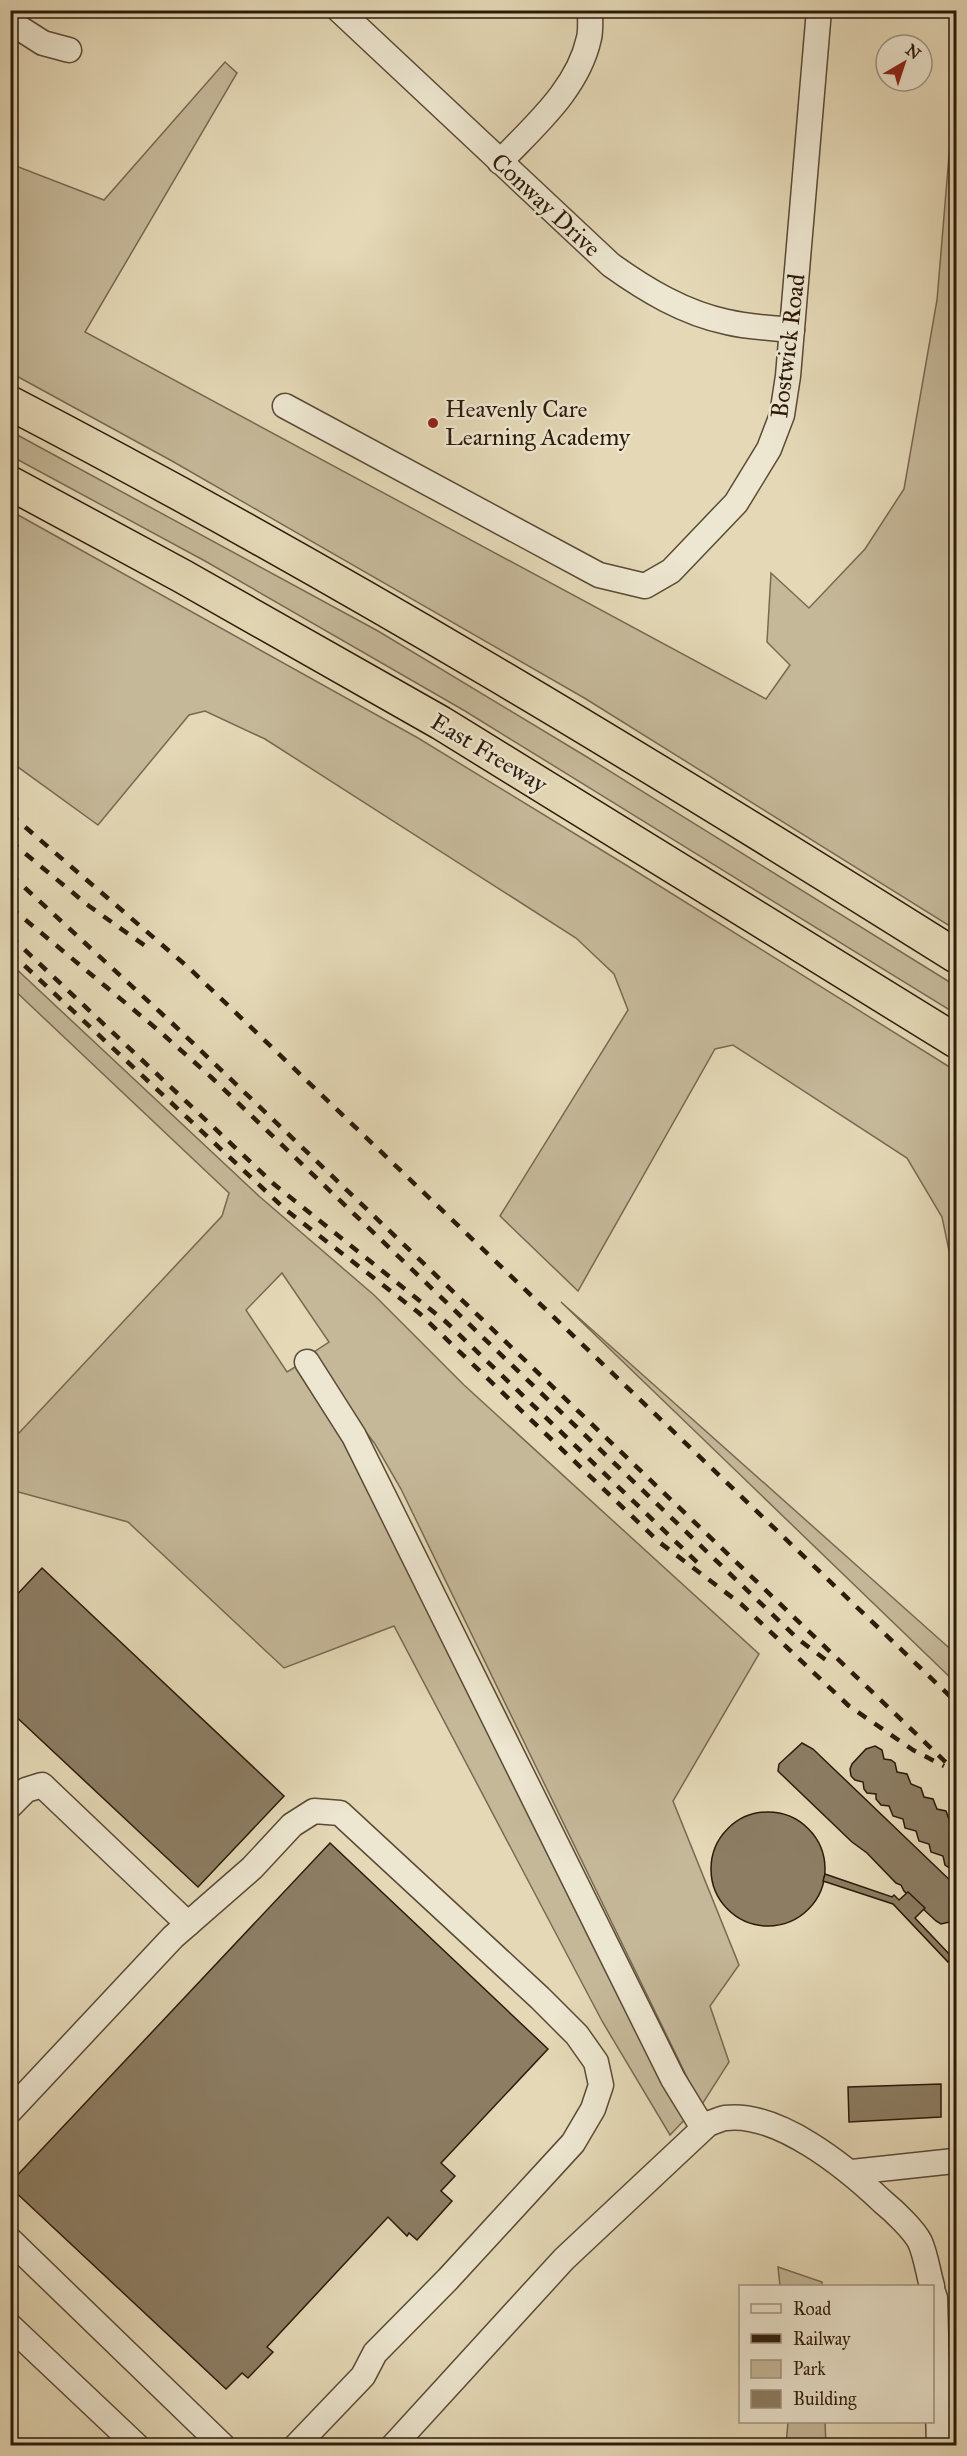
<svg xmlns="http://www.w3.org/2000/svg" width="967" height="2456" font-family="'IM FELL Great Primer',serif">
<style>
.green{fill:#c5b899;stroke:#796952;stroke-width:1.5}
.building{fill:#8c7d63;stroke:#2d1a0a;stroke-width:1.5}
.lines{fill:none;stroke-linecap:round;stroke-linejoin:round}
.minor-casing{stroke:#5b4a35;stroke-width:27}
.highway-casing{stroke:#2d1a0a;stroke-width:36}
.minor{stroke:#ede6d0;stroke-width:24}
.highway{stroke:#e4d8b6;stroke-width:33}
.rail{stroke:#2d1a0a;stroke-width:4.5;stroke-dasharray:10 10;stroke-linecap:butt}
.poi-dot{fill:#8f2418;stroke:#ede6d0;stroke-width:2}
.labels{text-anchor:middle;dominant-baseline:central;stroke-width:5;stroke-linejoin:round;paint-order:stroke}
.street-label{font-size:24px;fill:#2d1a0a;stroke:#ede6d0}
.poi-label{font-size:24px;fill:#2d1a0a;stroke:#ede6d0;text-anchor:start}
</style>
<rect width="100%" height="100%" fill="#e4d8b6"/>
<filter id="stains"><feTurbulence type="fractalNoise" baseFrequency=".00333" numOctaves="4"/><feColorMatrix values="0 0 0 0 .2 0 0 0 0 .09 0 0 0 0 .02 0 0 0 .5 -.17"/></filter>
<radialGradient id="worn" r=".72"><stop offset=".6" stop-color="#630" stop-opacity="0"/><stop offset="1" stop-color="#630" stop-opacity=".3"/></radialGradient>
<g class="green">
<polygon points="225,62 237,73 85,332 766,699 790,665 767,642 771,573 809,608 865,549 904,489 937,300 956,72 956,655 949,807 956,812 956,930 586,699 172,461 11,373 11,164 104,200"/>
<polygon points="10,431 378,631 587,757 956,986 956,1014 465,711 205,561 11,456"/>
<polygon points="11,511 418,738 626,865 956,1071 956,1284 942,1217 907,1158 733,1045 715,1049 578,1291 500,1216 628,1010 614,974 576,938 265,739 205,711 189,715 98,825 11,762"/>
<polygon points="11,964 260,1197 374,1295 464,1385 759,1654 673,1801 739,1965 710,2006 729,2062 701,2106 401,1489 375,1444 308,1356 329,1342 282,1273 246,1310 287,1372 295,1367 370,1483 689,2115 670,2135 602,2021 394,1626 284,1668 128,1522 15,1491 11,1493 10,1427 19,1433 222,1216 229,1193 11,987"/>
<polygon points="561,1302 956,1654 956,1683"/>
<polygon points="778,2267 822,2282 822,2286 780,2286"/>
<polygon points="788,2422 825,2422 826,2445 786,2445"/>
</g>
<g class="building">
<polygon points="42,1568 284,1796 198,1887 10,1711 10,1602"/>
<polygon points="802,1743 813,1749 956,1886 956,1911 949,1922 941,1924 936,1921 904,1891 901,1885 896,1883 867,1853 852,1842 781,1774 778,1771 779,1764"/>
<polygon points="875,1746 882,1750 884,1759 891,1760 895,1763 897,1772 907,1774 911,1784 921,1788 924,1797 933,1799 937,1809 946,1811 950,1822 956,1822 956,1874 956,1869 951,1869 945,1865 943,1856 931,1852 929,1844 919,1841 916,1831 905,1828 903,1819 893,1816 889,1806 881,1805 876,1799 876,1794 867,1793 864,1789 863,1782 855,1780 851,1776 850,1769 852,1764 866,1749"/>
<circle cx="768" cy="1869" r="57"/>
<polygon points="330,1843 548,2049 441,2163 455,2176 441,2191 452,2201 417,2240 409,2233 407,2236 388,2217 267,2347 273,2352 248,2378 242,2373 226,2389 10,2187 10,2183"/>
<polygon points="825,1874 892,1897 894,1895 899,1900 908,1892 925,1908 915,1918 952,1957 948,1962 893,1904 823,1881"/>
<polygon points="941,2084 941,2117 849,2122 848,2087"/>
</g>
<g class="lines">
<defs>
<g id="minor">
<path d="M339 10 611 265C646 290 684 313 727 322 748 327 771 328 792 330"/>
<polyline points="10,22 43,43 69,50"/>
<path d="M500 162C534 126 578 89 589 38 591 30 590 19 590 10"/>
<polyline points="285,406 599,575 645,586 671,571 736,503 769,449 782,415 788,376 819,10"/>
<polyline points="307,1362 354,1436 673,2079 703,2128"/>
<polyline points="10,1806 26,1790 42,1785 188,1924"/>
<polyline points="10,2111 173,1937 252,1868 292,1825 314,1811 340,1813 540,1998 577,2035 596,2062 601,2085 593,2109 573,2143 448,2279 375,2353 363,2376 296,2446"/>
<polyline points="852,2172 954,2161 956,2163"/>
<polyline points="10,2240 223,2446"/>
<polyline points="932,2289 935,2298 939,2446"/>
<polyline points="10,2326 137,2446"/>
<path d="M393 2446 564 2259 708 2124C713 2122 720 2119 725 2118 778 2111 847 2168 883 2202 894 2211 914 2230 920 2242 926 2256 928 2272 932 2286"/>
</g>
<g id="highway">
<path d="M10 403C335 572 647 762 956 956"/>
<polyline points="10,483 182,576 441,723 956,1041"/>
</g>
</defs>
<use href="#minor" class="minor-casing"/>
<use href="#highway" class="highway-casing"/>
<use href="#minor" class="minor"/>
<use href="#highway" class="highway"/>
<g class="rail">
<polyline points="10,814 189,968 956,1702"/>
<polyline points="10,841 89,906 151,950"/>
<polyline points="10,874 174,1025 956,1772"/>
<polyline points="10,907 158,1030 211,1077 798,1639 830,1663"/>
<polyline points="10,936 275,1185 445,1321 700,1565"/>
<polyline points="10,952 286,1210 419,1313 659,1542 741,1604 849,1706 913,1750 944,1766"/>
</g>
</g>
<circle class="poi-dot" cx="433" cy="423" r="6"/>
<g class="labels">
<g class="street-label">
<text transform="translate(546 205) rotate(43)">Conway Drive</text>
<text transform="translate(788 346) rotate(-83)">Bostwick Road</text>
<text transform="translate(489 753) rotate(31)">East Freeway</text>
</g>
<g class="poi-label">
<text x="445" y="409">Heavenly Care<tspan x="445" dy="28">Learning Academy</tspan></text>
</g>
</g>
<rect width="967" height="2456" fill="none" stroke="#e4d8b6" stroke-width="36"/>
<rect x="12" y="12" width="943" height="2432" fill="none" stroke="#2d1a0a" stroke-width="3"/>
<rect x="18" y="18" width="931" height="2420" fill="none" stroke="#2d1a0a" stroke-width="1.5"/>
<rect x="739" y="2285" width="195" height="138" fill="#ede6d0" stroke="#a09481" stroke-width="1.5"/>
<rect x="751" y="2304" width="30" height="9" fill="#ede6d0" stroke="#a09481" stroke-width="1.5"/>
<text x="793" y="2315" font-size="18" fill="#2d1a0a">Road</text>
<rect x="751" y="2334" width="30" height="9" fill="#2d1a0a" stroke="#a09481" stroke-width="1.5"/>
<text x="793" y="2345" font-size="18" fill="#2d1a0a">Railway</text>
<rect x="751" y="2360" width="30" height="18" fill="#c5b899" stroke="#a09481" stroke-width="1.5"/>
<text x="793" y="2375" font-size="18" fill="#2d1a0a">Park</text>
<rect x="751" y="2390" width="30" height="18" fill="#8c7d63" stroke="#a09481" stroke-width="1.5"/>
<text x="793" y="2405" font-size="18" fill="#2d1a0a">Building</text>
<g transform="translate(904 63) rotate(39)"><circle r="28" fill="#ede6d0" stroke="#a09481" stroke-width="1.5"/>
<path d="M0-4.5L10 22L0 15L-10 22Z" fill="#8f2418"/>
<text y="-9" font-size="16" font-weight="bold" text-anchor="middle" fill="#2d1a0a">N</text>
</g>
<rect width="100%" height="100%" filter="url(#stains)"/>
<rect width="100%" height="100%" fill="url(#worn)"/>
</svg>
